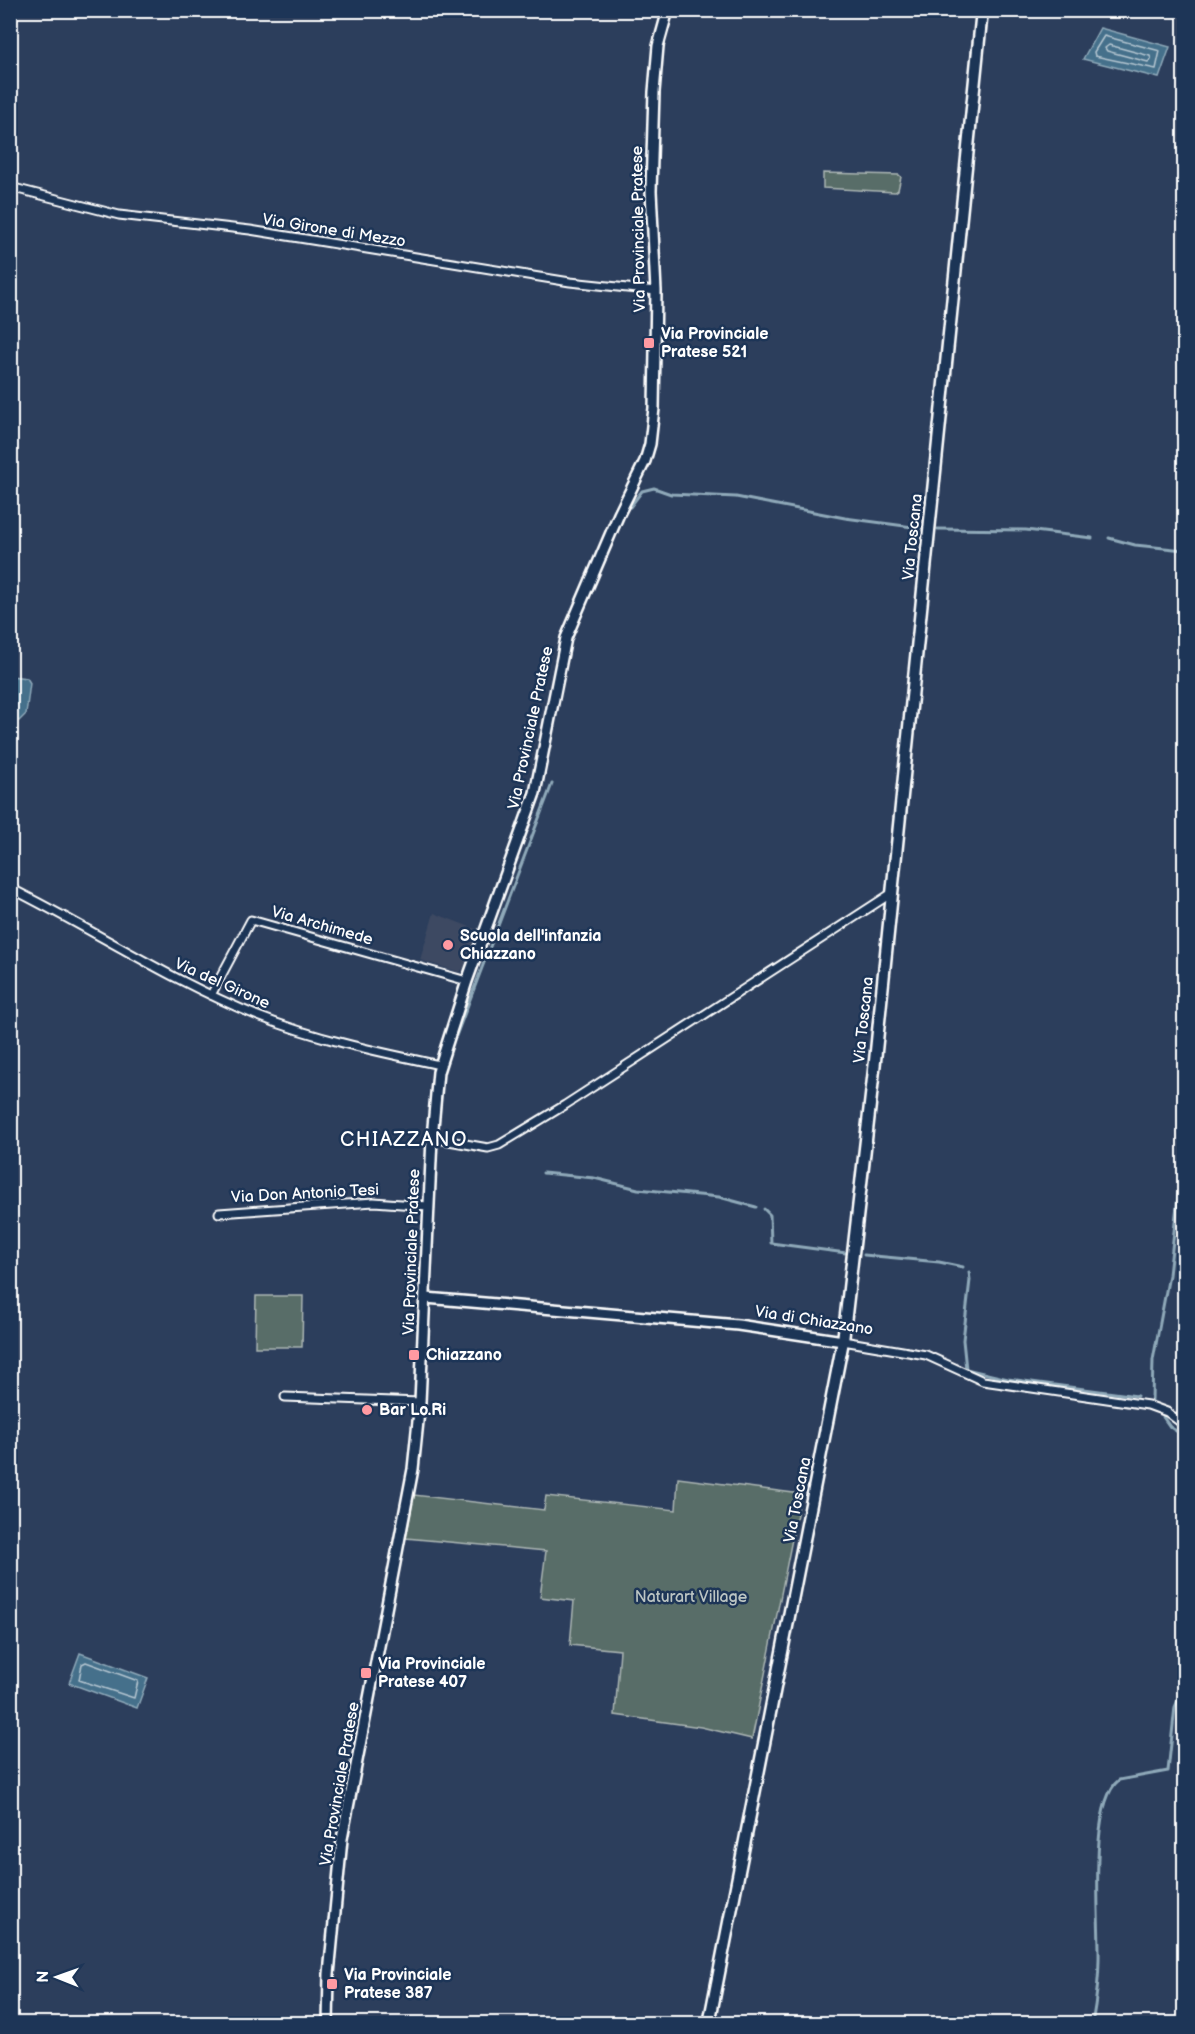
<svg xmlns="http://www.w3.org/2000/svg" width="1195" height="2034" font-family="'Balsamiq Sans',sans-serif">
<style>
.built{fill:#3d4962}
.green{fill:#586d68;stroke:#acb6b4;stroke-width:1.5}
.water{fill:#45708b;stroke:#8fa9b9;stroke-width:1.5}
.lines{fill:none;stroke-linecap:round;stroke-linejoin:round}
.shore{stroke:#b5c6d1;stroke-width:1.5}
.stream{stroke:#8fa9b9;stroke-width:3}
.minor-casing{stroke:#fff;stroke-width:11}
.tertiary-casing{stroke:#fff;stroke-width:14}
.primary-casing{stroke:#fff;stroke-width:15}
.minor{stroke:#1d3557;stroke-width:7}
.tertiary{stroke:#1d3557;stroke-width:9}
.primary{stroke:#1d3557;stroke-width:10}
.poi-dot{fill:#ff9aa2;stroke:#1d3557;stroke-width:2}
.labels{text-anchor:middle;dominant-baseline:central;stroke-width:5;stroke-linejoin:round;paint-order:stroke}
.street-label{font-size:16px;fill:#fff;stroke:#1d3557}
.poi-label{font-size:16px;font-weight:bold;fill:#fff;stroke:#1d3557;text-anchor:start}
.park-label{font-size:16px;fill:#bcc5c3;stroke:#1d3557}
.quarter-label{font-size:20px;letter-spacing:1.5px;fill:#fff;stroke:#1d3557}
</style>
<rect width="100%" height="100%" fill="#2c3e5c"/>
<filter id="ink" filterUnits="userSpaceOnUse"><feTurbulence type="fractalNoise" baseFrequency=".0167" numOctaves="2"/><feDisplacementMap in="SourceGraphic" scale="12" xChannelSelector="R" yChannelSelector="G"/><feConvolveMatrix kernelMatrix="1 2 1 2 8 2 1 2 1" color-interpolation-filters="sRGB"/></filter>
<g filter="url(#ink)">
<polygon class="built" points="434,913 478,930 464,968 459,972 420,960"/>
<g class="green">
<polygon points="823,173 899,175 901,177 898,190 895,192 823,188"/>
<polygon points="256,1296 303,1296 302,1347 255,1347"/>
<polygon points="678,1478 801,1494 752,1739 701,1727 615,1715 620,1650 570,1645 574,1601 540,1597 546,1551 406,1538 414,1495 544,1510 546,1496 676,1510"/>
</g>
<g class="water">
<polygon points="1100,28 1170,47 1159,78 1083,59"/>
<polygon points="11,676 27,678 30,683 26,714 19,721 11,720"/>
<polygon points="80,1653 148,1678 137,1708 69,1683"/>
</g>
<g class="lines">
<g class="shore">
<polygon points="1104,36 1160,51 1156,69 1095,56 1094,52"/>
<polygon points="1109,45 1150,56 1151,59 1148,62 1107,51 1105,48"/>
<polygon points="86,1662 138,1681 134,1698 79,1680 82,1664"/>
</g>
<g class="stream">
<polyline points="630,507 642,491 654,488 671,494 736,497 845,518 920,528"/>
<polyline points="938,529 1026,530 1092,538"/>
<polyline points="1109,538 1135,545 1184,550"/>
<polyline points="456,1036 552,784"/>
<polyline points="543,1173 594,1178 638,1189 719,1197 756,1207"/>
<polyline points="764,1209 770,1215 771,1243 846,1253"/>
<polyline points="864,1255 939,1262 963,1267"/>
<polyline points="969,1272 970,1280 963,1340 966,1369 1008,1379 1137,1396"/>
<polyline points="1152,1400 1153,1360 1169,1275 1184,1144"/>
<polyline points="1163,1417 1170,1427 1184,1436"/>
<path d="M1092 2024C1096 2002 1099 1981 1099 1959 1100 1921 1088 1804 1119 1780L1168 1771 1175 1707 1184 1686"/>
</g>
<defs>
<g id="minor">
<polyline points="10,187 119,215 250,230 570,282 656,291"/>
<path d="M10 888C94 930 171 981 258 1016 316 1039 379 1052 440 1065"/>
<polyline points="211,995 251,920 467,981"/>
<polyline points="432,1138 488,1148 499,1145 565,1105 892,893"/>
<polyline points="219,1213 374,1202 428,1206"/>
<polyline points="843,1341 926,1355 983,1381 1148,1405 1167,1412 1184,1425"/>
<polyline points="285,1397 420,1402"/>
</g>
<g id="tertiary">
<polyline points="426,1298 738,1325 843,1341"/>
<polyline points="328,2024 329,1974 342,1839 413,1469 420,1402 432,1138 438,1072 467,981 535,793 566,638 619,514 645,461 650,444 654,408 656,291 651,191 654,92 658,46 668,10"/>
</g>
<polyline id="primary" points="709,2024 843,1341 875,1061 982,10"/>
</defs>
<use href="#minor" class="minor-casing"/>
<use href="#tertiary" class="tertiary-casing"/>
<use href="#primary" class="primary-casing"/>
<use href="#minor" class="minor"/>
<use href="#tertiary" class="tertiary"/>
<use href="#primary" class="primary"/>
</g>
</g>
<g class="poi-dot">
<rect x="643" y="337" width="12" height="12" rx="3"/>
<circle cx="448" cy="945" r="6"/>
<rect x="408" y="1349" width="12" height="12" rx="3"/>
<circle cx="367" cy="1410" r="6"/>
<rect x="360" y="1667" width="12" height="12" rx="3"/>
<rect x="326" y="1978" width="12" height="12" rx="3"/>
</g>
<g class="labels">
<g class="street-label">
<text transform="translate(639 229) rotate(-91)">Via Provinciale Pratese</text>
<text transform="translate(334 231) rotate(9)">Via Girone di Mezzo</text>
<text transform="translate(913 537) rotate(-84)">Via Toscana</text>
<text transform="translate(531 728) rotate(-78)">Via Provinciale Pratese</text>
<text transform="translate(322 926) rotate(16)">Via Archimede</text>
<text transform="translate(222 984) rotate(24)">Via del Girone</text>
<text transform="translate(864 1020) rotate(-84)">Via Toscana</text>
<text transform="translate(305 1194) rotate(-3)">Via Don Antonio Tesi</text>
<text transform="translate(412 1252) rotate(-88)">Via Provinciale Pratese</text>
<text transform="translate(814 1321) rotate(9)">Via di Chiazzano</text>
<text transform="translate(798 1500) rotate(-79)">Via Toscana</text>
<text transform="translate(340 1784) rotate(-80)">Via Provinciale Pratese</text>
</g>
<g class="poi-label">
<text x="661" y="334">Via Provinciale<tspan x="661" dy="18">Pratese 521</tspan></text>
<text x="460" y="936">Scuola dell'infanzia<tspan x="460" dy="18">Chiazzano</tspan></text>
<text x="426" y="1355">Chiazzano</text>
<text x="379" y="1410">Bar Lo.Ri</text>
<text x="378" y="1664">Via Provinciale<tspan x="378" dy="18">Pratese 407</tspan></text>
<text x="344" y="1975">Via Provinciale<tspan x="344" dy="18">Pratese 387</tspan></text>
</g>
<g class="park-label">
<text x="691" y="1597">Naturart Village</text>
</g>
<g class="quarter-label">
<text x="404" y="1140">CHIAZZANO</text>
</g>
</g>
<rect width="1195" height="2034" fill="none" stroke="#1d3557" stroke-width="36"/>
<rect x="18" y="18" width="1159" height="1998" fill="none" stroke="#fff" stroke-width="2" filter="url(#ink)"/>
<g transform="translate(57 1977) rotate(271)" stroke="#1d3557" stroke-width="4.5" paint-order="stroke">
<path d="M0-4.5L10 22L0 15L-10 22Z" fill="#ffffff"/>
<text y="-9" font-size="16" font-weight="bold" text-anchor="middle" fill="#ffffff">N</text>
</g>
</svg>
